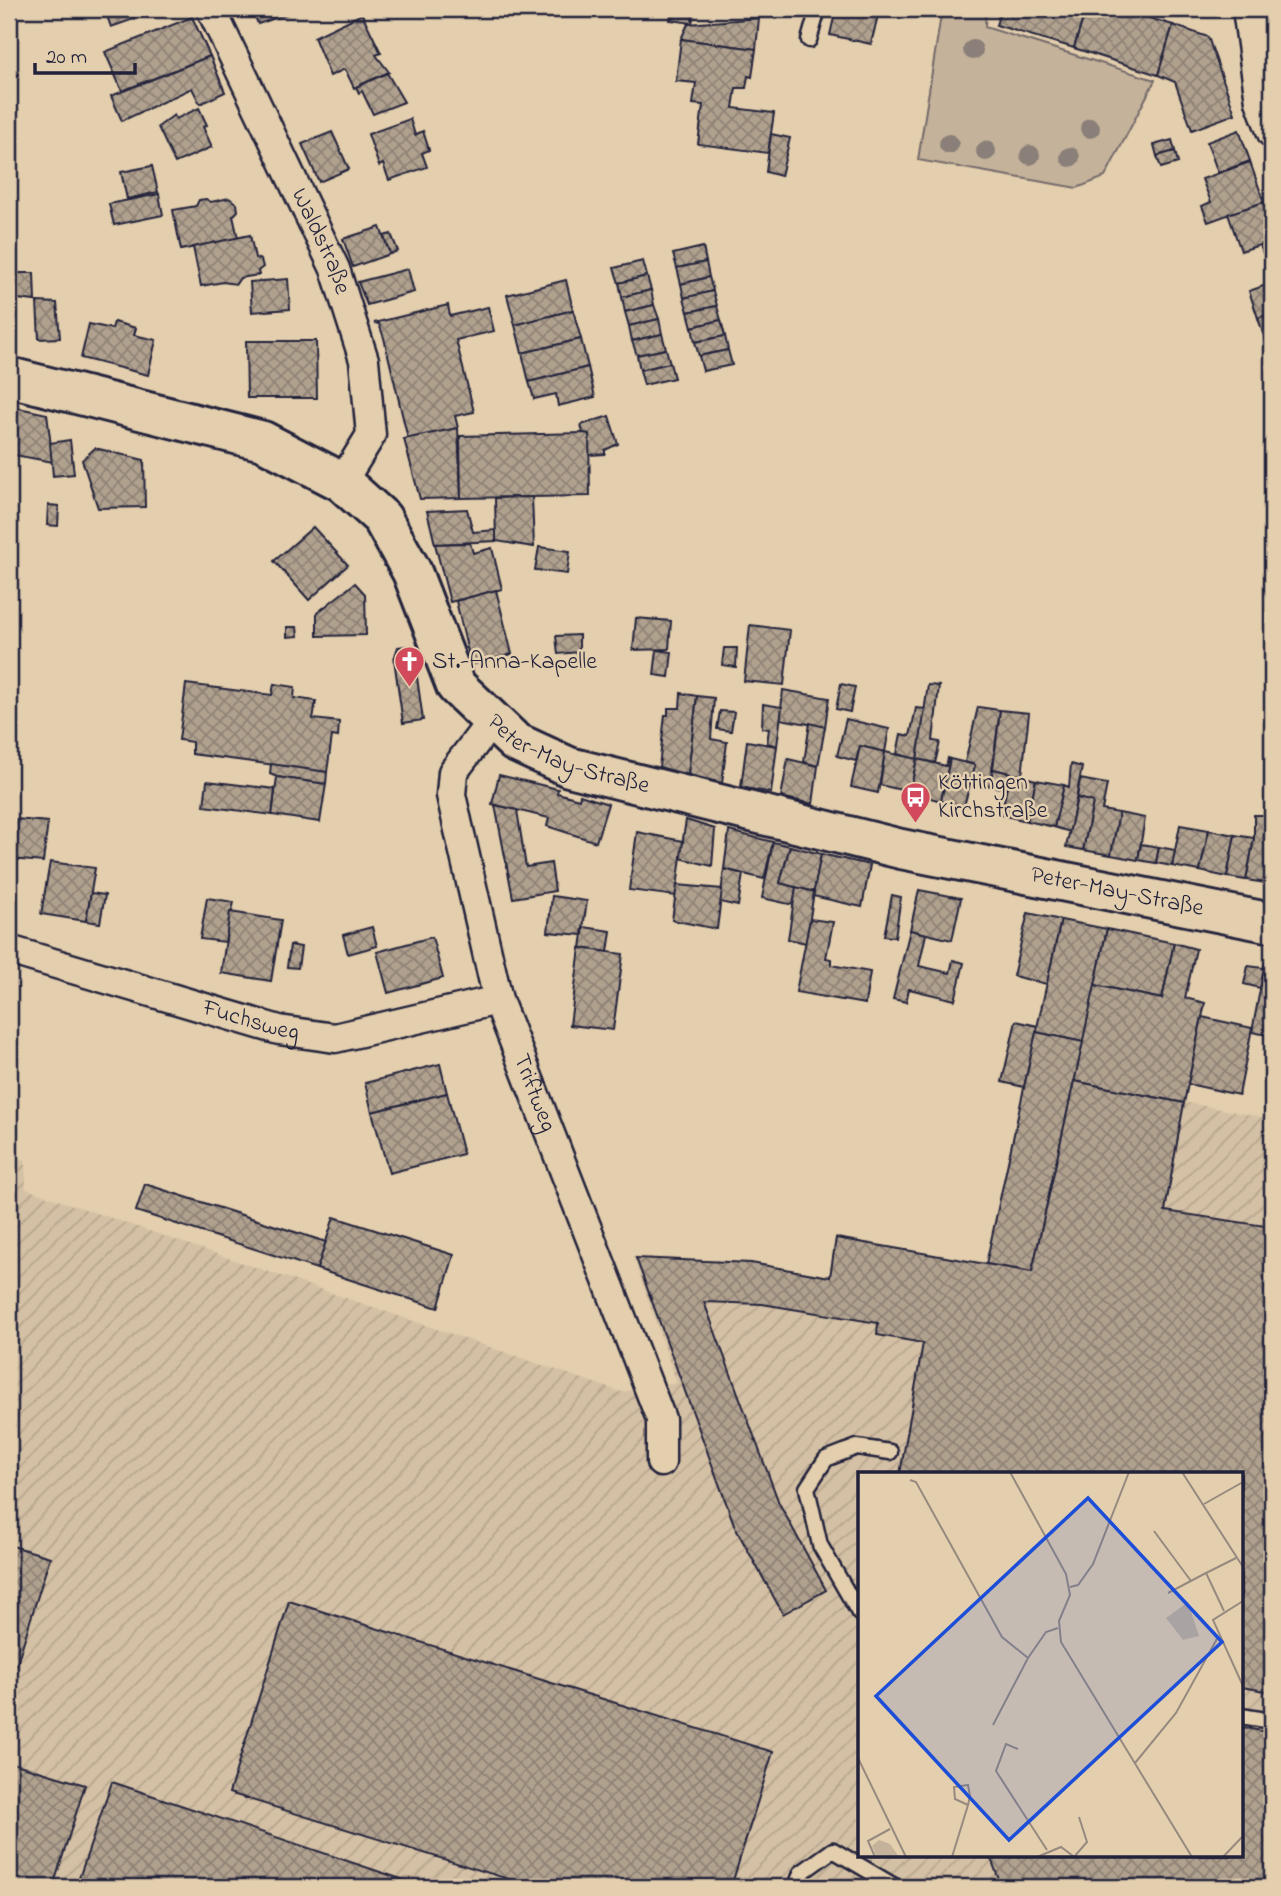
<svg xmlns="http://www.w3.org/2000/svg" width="1281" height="1896" font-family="'Indie Flower',sans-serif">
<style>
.industrial{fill:url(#industrial-furrows);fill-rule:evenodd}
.green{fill:#c4b29a;stroke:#736a6a;stroke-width:2}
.building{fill:url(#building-cross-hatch);stroke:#22223b;stroke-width:2}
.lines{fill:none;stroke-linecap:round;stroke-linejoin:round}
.service-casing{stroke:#22223b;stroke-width:19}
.minor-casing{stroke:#22223b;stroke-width:33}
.secondary-casing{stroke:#22223b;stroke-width:44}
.service{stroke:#e3cead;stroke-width:14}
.minor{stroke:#e3cead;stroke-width:28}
.secondary{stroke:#e3cead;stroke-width:38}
.tree{fill:#8a7f79}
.labels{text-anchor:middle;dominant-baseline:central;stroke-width:5;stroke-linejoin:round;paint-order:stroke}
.street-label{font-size:24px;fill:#22223b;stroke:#e3cead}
.poi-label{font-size:24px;fill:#22223b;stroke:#e3cead;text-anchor:start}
.inset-road{fill:none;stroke:#96897f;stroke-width:2}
.view{fill:#1d4ed8;fill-opacity:0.15;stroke:#1d4ed8;stroke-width:3.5}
.inset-edge{fill:none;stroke:#22223b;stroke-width:3.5}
</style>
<defs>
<pattern id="industrial-furrows" width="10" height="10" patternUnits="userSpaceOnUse" patternTransform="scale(1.75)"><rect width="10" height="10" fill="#d4c0a4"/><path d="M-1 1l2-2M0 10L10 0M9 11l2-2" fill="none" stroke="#b6a58e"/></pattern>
<pattern id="building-cross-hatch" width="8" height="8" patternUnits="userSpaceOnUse" patternTransform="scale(1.75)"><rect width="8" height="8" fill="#b0a18f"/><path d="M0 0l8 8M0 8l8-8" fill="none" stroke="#8f8376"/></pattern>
</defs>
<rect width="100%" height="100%" fill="#e3cead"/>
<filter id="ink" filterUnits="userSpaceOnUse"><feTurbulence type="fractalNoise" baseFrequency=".0143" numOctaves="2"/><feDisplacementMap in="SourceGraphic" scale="14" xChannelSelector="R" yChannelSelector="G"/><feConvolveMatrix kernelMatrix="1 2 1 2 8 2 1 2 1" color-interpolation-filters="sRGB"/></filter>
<g filter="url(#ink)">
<path class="industrial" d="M1074 1081 1272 1119V1887H9V1155L25 1160 26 1189 621 1392 677 1383 633 1256 751 1262 829 1276 836 1238 1031 1272ZM859 1474H1241V1856H859Z"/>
<polygon class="green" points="942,9 986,9 985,27 1155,80 1105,177 1077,188 918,160"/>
<g class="building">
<polygon points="117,9 129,9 134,19 111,27 106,13"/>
<polygon points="252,9 286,9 288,14 258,24"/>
<polygon points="672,9 695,9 692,23 670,20"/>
<polygon points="836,9 879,11 871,44 830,35"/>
<polygon points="1001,9 1086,9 1074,48 996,25"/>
<polygon points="1086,9 1118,9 1173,25 1158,75 1074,48"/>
<polygon points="362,14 381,53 376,55 389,72 354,88 345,69 330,76 314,37"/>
<polygon points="192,17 210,56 122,91 105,52"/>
<polygon points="759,18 756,49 681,39 688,24"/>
<polygon points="1173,25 1208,37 1235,114 1192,130 1175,82 1158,75"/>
<polygon points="681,39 756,49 752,77 748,76 746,88 736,88 733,108 774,113 768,153 698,144 703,105 693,104 696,83 676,81"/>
<polygon points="210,56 225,92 200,104 192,88 122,121 111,96"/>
<polygon points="387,73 404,102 373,114 362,91 359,93 356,87"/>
<polygon points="199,108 207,125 203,127 212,147 175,163 158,127 174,115 176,119"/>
<polygon points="410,119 415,135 423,131 429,150 422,153 427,167 389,180 383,164 379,166 368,134"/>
<polygon points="1239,130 1250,161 1218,173 1207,142"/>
<polygon points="332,132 349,169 319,182 302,144"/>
<polygon points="771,134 790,138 781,176 766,172"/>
<polygon points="1172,140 1175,151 1157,156 1154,145"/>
<polygon points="1175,151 1178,163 1161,168 1157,156"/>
<polygon points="1250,162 1264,202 1208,222 1202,206 1211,202 1202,179"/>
<polygon points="152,166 158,192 127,199 121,172"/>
<polygon points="159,194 163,215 114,225 109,204"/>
<polygon points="229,198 237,204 238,211 233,216 238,238 181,250 173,210 196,206 199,200 206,199 211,202"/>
<polygon points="1264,202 1272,226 1272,241 1241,251 1228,214"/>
<polygon points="380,227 390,254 353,267 343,239"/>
<polygon points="391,234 398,251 390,254 384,236"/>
<polygon points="250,235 255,258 261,260 263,267 258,271 259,275 240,278 236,284 223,282 201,286 193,247"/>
<polygon points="1272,241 1272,265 1268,267 1260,245"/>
<polygon points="703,247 706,262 677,268 673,254"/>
<polygon points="643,261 647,276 619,283 614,268"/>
<polygon points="706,262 709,277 681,284 677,268"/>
<polygon points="408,269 414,292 367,305 358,282"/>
<polygon points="16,273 34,273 35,301 18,299"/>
<polygon points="647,276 651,290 622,297 619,283"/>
<polygon points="709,277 713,291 684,298 681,284"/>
<polygon points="288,279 290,309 252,312 250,282"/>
<polygon points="566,280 573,310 515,325 507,295"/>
<polygon points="1272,283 1272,313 1258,318 1249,291"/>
<polygon points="651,290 654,305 625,312 622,297"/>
<polygon points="713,291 717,306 688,312 684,298"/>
<polygon points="37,302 57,303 60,338 39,339"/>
<polygon points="448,305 450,316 488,307 494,331 456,340 474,412 455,416 458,428 408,439 384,338 379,324 374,323"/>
<polygon points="654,305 659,319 629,326 625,312"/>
<polygon points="717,306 721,320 692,327 688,312"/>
<polygon points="573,310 581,339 522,353 515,325"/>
<polygon points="1272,313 1272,343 1267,345 1258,318"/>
<polygon points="659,319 662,334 632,341 629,326"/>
<polygon points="721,320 725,336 695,342 692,327"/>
<polygon points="114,322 136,328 134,335 156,340 148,375 81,358 89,324 112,329"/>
<polygon points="662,334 666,349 637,355 632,341"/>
<polygon points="725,336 728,350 699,356 695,342"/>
<polygon points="581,339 588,367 529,382 522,353"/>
<polygon points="246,341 316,341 317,398 247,398"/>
<polygon points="666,349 670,363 640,370 637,355"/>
<polygon points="728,350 732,365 703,371 699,356"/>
<polygon points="670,363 674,378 644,385 640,370"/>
<polygon points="588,367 595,397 558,406 556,394 534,399 529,382"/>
<polygon points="9,400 14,401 9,433"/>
<polygon points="14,407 47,414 53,462 9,454"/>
<polygon points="609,416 618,444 605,450 605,454 589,455 589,434 583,433 581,425"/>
<polygon points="458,428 461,498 420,499 404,439"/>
<polygon points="583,433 589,434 590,496 461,498 460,436"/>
<polygon points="70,440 74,474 53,476 50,443"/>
<polygon points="95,448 144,460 145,507 98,508 82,460"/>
<polygon points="532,497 534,547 496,541 495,498"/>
<polygon points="48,505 59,506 58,526 47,525"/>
<polygon points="467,509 473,532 496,530 496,541 435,544 427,511"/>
<polygon points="313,527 348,565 309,600 274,561"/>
<polygon points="470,543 473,553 492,548 502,589 450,602 435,544"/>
<polygon points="539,547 570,551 567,574 535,570"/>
<polygon points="355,583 365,594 366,635 317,636 317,613"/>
<polygon points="496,590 512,654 471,665 456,601"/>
<polygon points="636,618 671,621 669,649 633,650"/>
<polygon points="750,625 790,630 784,685 744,681"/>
<polygon points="287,627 297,627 298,636 287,637"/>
<polygon points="579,635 579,652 558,654 556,636"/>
<polygon points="407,646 414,656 423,720 403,723 394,659 398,647"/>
<polygon points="724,648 737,648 736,667 722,665"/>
<polygon points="657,650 672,652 669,677 654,675"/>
<polygon points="186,684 272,695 274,684 295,687 294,698 316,701 313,719 339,722 338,737 332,736 327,772 192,754 192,742 179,740"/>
<polygon points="841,684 855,687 850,712 836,709"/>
<polygon points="928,685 939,686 933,741 940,742 935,763 917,759"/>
<polygon points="783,690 829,698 825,727 780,719"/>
<polygon points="681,693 697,696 688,775 659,767 665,715 668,715 668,708 680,708"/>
<polygon points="697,696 714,698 711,739 727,742 722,783 688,775"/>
<polygon points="763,704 782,707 777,746 767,743 769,729 762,728"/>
<polygon points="978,707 1000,710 990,786 971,781 975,765 965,762"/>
<polygon points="916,708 925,709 917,759 897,754 901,734 910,736"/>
<polygon points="1000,710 1029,713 1022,776 993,769"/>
<polygon points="720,711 734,712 731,731 717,729"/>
<polygon points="846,719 889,729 885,752 860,746 856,761 837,756"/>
<polygon points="810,723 825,727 818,766 804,762"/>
<polygon points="747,741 777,746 771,793 741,787"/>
<polygon points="860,746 885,752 878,793 851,787"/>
<polygon points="885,752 917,759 910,792 880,785"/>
<polygon points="948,758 950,759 941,801 910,792 917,759 946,766"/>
<polygon points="788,759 818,766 813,804 781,797"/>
<polygon points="950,759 975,765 964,806 941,801"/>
<polygon points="271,764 327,772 326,784 277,777 270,774"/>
<polygon points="1071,764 1082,767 1070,832 1054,827 1064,785 1069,787"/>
<polygon points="993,769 1010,773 1006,789 990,786"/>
<polygon points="1010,773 1036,780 1027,821 1001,815"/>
<polygon points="499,775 558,789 557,793 579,799 580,795 608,804 596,842 547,826 549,818 492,804"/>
<polygon points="277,777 326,784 320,822 272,815"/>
<polygon points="1080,779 1107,784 1102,810 1119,813 1111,855 1083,850 1093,802 1077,798"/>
<polygon points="1036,780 1064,785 1054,827 1027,821"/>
<polygon points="207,781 275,789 272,815 204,806"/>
<polygon points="1077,798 1093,802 1083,850 1066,847"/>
<polygon points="495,805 517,810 526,867 551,863 555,891 513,898"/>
<polygon points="1119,813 1145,818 1138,860 1111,855"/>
<polygon points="1254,815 1266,815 1264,840 1269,841 1266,883 1246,880 1254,838"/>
<polygon points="16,819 48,822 43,862 11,859"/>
<polygon points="686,820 715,829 712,866 680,858"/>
<polygon points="1180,825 1209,830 1200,871 1172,866"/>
<polygon points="1209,830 1235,835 1227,877 1200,871"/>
<polygon points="729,831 773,842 764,879 724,869"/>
<polygon points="637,832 683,841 676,896 629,890"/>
<polygon points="1235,835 1254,838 1246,880 1227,877"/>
<polygon points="1269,841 1272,841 1272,884 1266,883"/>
<polygon points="773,842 790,846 780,883 796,887 794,905 762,898"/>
<polygon points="1141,844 1159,847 1156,863 1138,860"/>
<polygon points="790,846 821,854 814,892 780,883"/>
<polygon points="1159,847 1175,850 1172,866 1156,863"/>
<polygon points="821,854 870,865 862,907 813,896"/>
<polygon points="50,862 95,868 86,921 41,914"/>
<polygon points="724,869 743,874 738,906 720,902"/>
<polygon points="677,885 722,889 717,929 672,920"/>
<polygon points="796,887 814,892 806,943 788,939"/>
<polygon points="919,890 961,898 952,940 910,930"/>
<polygon points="91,893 105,895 100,923 86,921"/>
<polygon points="892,895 901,897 895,937 884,936"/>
<polygon points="552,896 587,901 582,935 548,932"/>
<polygon points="207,898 234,902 225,942 200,939"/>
<polygon points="230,912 281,920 271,981 221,973"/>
<polygon points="1028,913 1061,920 1047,984 1013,976"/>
<polygon points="810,919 833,922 826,958 831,959 831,965 870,972 865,1004 796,992"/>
<polygon points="1061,920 1107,929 1083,1042 1036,1032"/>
<polygon points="372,927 377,946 348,954 343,935"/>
<polygon points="584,927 611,931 608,952 581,948"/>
<polygon points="1107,929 1174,943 1162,999 1095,985"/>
<polygon points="910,930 926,934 919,966 950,973 953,960 964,963 955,1000 909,989 906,1002 893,999"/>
<polygon points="432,937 443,978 388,993 377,952"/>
<polygon points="1174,943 1196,949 1185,998 1205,1003 1184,1103 1074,1081 1095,985 1162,999"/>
<polygon points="290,945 301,947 298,968 287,967"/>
<polygon points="580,948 623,954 613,1030 570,1025"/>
<polygon points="1265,963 1272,965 1272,1036 1252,1032"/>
<polygon points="1248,966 1264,968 1260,988 1244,984"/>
<polygon points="1202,1017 1252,1028 1239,1095 1188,1084"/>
<polygon points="1016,1021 1038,1026 1024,1087 1002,1082"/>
<polygon points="1036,1032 1083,1042 1032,1272 986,1264"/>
<polygon points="440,1064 447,1093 372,1112 365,1083"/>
<polygon points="1074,1081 1184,1103 1165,1211 1272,1227 1272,1330 1265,1373 1272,1374 1272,1692 1241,1687 1241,1474 900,1474 923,1343 877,1335 878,1323 762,1304 704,1302 779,1503 826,1590 783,1614 735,1527 636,1258 751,1263 830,1277 836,1238 1032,1272"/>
<polygon points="447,1093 463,1154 389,1173 372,1112"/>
<polygon points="145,1184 326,1242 317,1269 136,1211"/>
<polygon points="334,1217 454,1255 438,1308 317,1269"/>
<polygon points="9,1545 50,1557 9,1689"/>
<polygon points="289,1601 773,1752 731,1887 534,1887 229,1793"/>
<polygon points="1241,1727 1272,1733 1272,1887 1002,1887 990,1856 1241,1856"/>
<polygon points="9,1762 85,1785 53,1887 9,1887"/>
<polygon points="112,1782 425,1887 76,1887"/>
<polygon points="973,1880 977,1887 960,1887"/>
</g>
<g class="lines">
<defs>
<g id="service">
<polyline points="809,40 818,9"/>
<polyline points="859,1613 820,1545 807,1488 826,1459 857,1447 890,1452"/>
<polyline points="1241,1716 1272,1721"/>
<polyline points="796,1887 801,1873 833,1850 896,1887"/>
</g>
<g id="minor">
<path id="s1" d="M211 9 335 269 364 360 371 435 342 482"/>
<polyline points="1247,9 1260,101 1272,133"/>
<path id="s2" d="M491 722 453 772 451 795 498 1000 661 1419V1462"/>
<path id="s3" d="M9 950 279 1030 335 1038 498 1000"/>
</g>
<g id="secondary">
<path id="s4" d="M9 377 263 441 342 482 382 518 412 572 456 686 515 742 569 767 901 849 1272 923"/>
</g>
</defs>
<use href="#service" class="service-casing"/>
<use href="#minor" class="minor-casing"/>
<use href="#secondary" class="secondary-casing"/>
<use href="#service" class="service"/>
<use href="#minor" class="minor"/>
<use href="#secondary" class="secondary"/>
</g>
<g class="tree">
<circle cx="973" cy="50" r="10"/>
<circle cx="1090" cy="128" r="10"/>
<circle cx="949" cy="144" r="10"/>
<circle cx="986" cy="151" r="10"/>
<circle cx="1030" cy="155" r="10"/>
<circle cx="1070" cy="157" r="10"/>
</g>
</g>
<defs>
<symbol id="church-pin" viewBox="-11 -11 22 30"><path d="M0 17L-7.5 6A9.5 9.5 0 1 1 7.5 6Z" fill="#d1495b" stroke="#e3cead"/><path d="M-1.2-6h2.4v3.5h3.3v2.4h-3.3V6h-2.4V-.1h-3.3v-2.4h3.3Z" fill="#fff"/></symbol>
<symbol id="bus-pin" viewBox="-11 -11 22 30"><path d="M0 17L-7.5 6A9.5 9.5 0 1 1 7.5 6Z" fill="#d1495b" stroke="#e3cead"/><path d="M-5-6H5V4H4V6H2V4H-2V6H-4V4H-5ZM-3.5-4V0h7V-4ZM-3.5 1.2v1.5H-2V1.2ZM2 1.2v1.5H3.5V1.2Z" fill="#fff"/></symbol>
</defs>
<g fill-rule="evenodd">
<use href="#church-pin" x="392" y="644" width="35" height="47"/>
<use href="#bus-pin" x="898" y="780" width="35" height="47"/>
</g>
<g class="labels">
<g class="street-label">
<text stroke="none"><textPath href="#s1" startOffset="257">Waldstraße</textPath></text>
<text stroke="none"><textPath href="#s4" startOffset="724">Peter-May-Straße</textPath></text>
<text stroke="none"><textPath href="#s4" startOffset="1292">Peter-May-Straße</textPath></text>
<text stroke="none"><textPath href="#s3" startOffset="252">Fuchsweg</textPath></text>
<text stroke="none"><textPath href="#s2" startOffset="396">Triftweg</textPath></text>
</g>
<g class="poi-label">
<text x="432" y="662">St.-Anna-Kapelle</text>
<text x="938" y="783">Köttingen<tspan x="938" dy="28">Kirchstraße</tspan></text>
</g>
</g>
<g transform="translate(858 1472)">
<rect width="385" height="385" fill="#e3cead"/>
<path d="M330 130 341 164 325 168 308 146ZM21 368 32 372 41 385H19L14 374Z" fill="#c4b29a"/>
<path class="inset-road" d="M152 0 208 102 212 123 201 149 203 170 334 385M324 0 385 95M52 8 58 10 144 165 170 186M346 32 385 10M296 59 333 109M212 115 220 113 235 92 271 0M310 121 348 101M385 129 355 148 385 214M366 139 348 101 378 86M135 253 170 186 188 160 200 156M160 277 148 272 138 299 189 378M0 286 48 385M277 291 318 241 360 165M17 385 10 369 32 357M94 385 110 333 112 324 110 313 96 315 97 327 110 333M179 385 203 375 215 384M216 385 229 370 221 345M365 385 385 364"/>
<path class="view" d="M230 26 364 170 151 368 18 224Z"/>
<rect width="385" height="385" class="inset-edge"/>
</g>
<rect width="1281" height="1896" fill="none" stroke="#e3cead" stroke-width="35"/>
<rect x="18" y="18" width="1246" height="1861" fill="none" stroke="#22223b" stroke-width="2.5" filter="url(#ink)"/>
<path d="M35 63v10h100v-10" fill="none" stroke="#22223b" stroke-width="3.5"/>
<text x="46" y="63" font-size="21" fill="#22223b" stroke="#e3cead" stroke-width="5" paint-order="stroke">20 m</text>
</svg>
